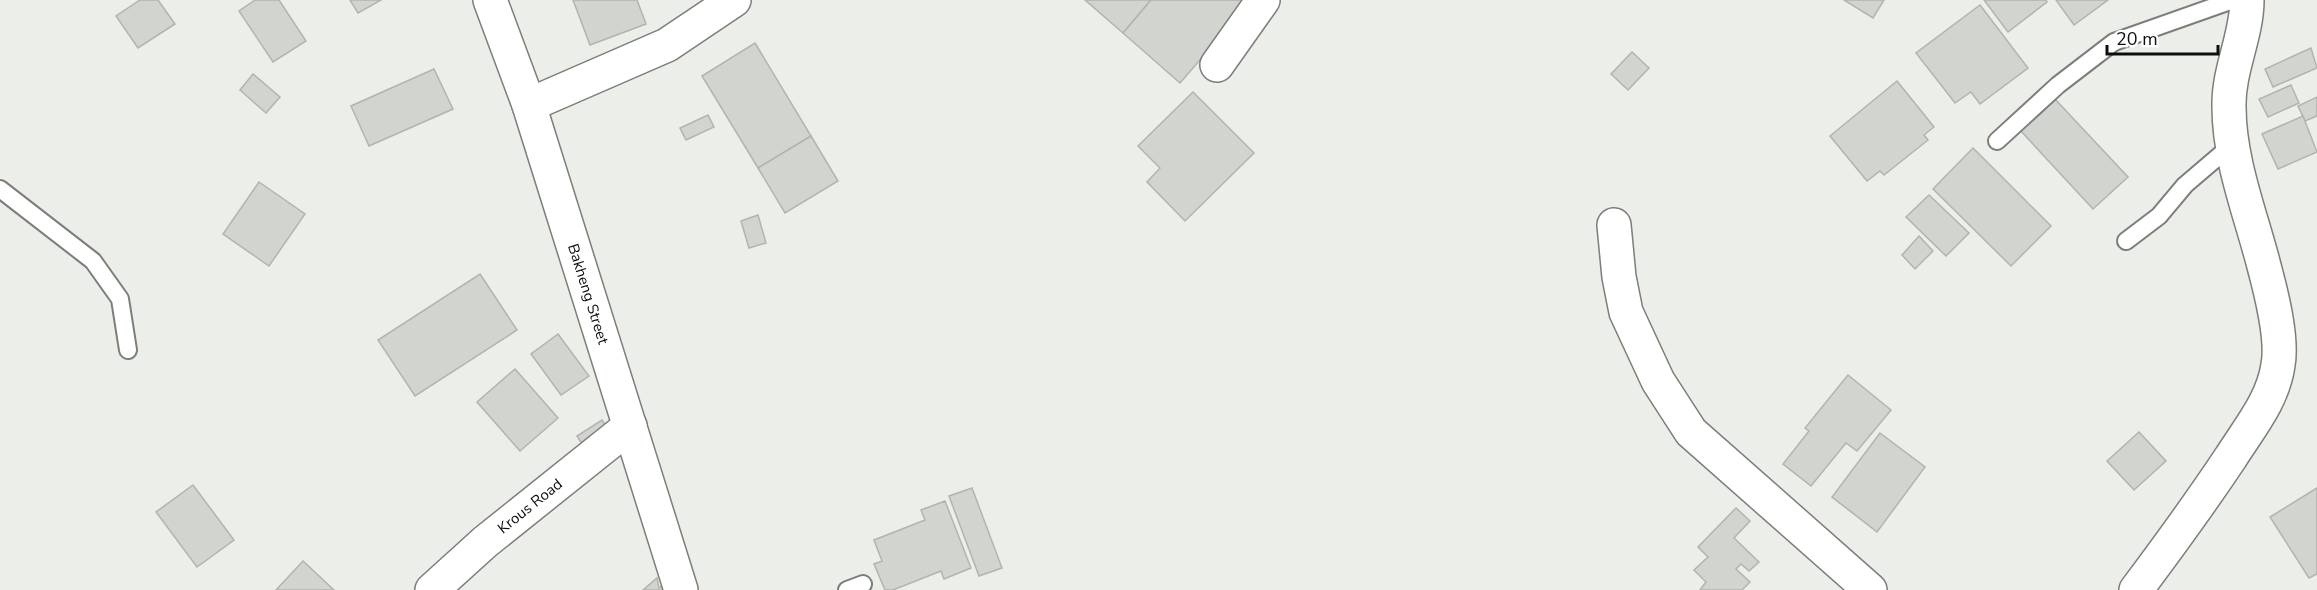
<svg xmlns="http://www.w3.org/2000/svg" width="2317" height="590" font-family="'Nunito Sans',sans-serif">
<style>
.building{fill:#d1d4cf;stroke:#b1b4af;stroke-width:1.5}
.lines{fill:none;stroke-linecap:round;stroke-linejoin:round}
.service-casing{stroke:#7b7e79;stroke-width:20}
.minor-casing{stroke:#7b7e79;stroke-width:36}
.tertiary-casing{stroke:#7b7e79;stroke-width:36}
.service{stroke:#fff;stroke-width:16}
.minor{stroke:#fff;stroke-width:33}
.tertiary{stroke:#fff;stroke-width:33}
.labels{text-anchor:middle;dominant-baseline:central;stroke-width:4.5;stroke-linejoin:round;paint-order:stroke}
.street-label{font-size:15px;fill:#0c0e0c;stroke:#fff}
</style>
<rect width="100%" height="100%" fill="#ebeee9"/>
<g class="building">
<polygon points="140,0 158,0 175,24 138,48 116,16"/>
<polygon points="255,0 279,0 306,41 273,62 239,11"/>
<polygon points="350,0 381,0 358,13"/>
<polygon points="573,0 637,0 646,24 590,45"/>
<polygon points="1085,0 1151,0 1123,33"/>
<polygon points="1151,0 1252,0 1180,83 1123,33"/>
<polygon points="1844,0 1884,0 1873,18"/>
<polygon points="1984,0 2046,0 2047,2 2008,32"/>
<polygon points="2056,0 2108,0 2074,25"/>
<polygon points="1980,5 2028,68 1980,104 1971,92 1955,103 1916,53"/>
<polygon points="755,43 811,136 758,168 702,76"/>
<polygon points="2311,48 2317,68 2273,87 2265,69"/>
<polygon points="1632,52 1649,68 1628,90 1611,74"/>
<polygon points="434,69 453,109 369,146 351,106"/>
<polygon points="253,74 280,97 266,113 240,90"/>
<polygon points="1897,81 1934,127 1924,135 1928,140 1884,175 1880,171 1867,181 1830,136"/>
<polygon points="2291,85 2299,103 2268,117 2259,99"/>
<polygon points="1193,92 1254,153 1185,221 1147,182 1160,168 1138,146"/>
<polygon points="2317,97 2317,116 2305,121 2298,106"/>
<polygon points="2054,98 2128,177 2093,209 2019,129"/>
<polygon points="708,115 714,127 686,140 680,128"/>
<polygon points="2303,116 2317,152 2278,169 2262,134"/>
<polygon points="811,136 838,181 785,213 758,168"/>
<polygon points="1973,148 2051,226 2011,266 1933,189"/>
<polygon points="259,182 305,214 269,266 223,234"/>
<polygon points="1929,195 1969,233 1946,256 1906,217"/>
<polygon points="758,215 766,243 749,248 741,221"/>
<polygon points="1919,236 1933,251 1915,269 1902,255"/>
<polygon points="480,274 517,330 415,396 378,340"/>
<polygon points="558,334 589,376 561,395 531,354"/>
<polygon points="515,369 558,418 520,451 477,402"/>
<polygon points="1848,375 1891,410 1857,451 1846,443 1811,486 1783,464 1809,431 1805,428"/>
<polygon points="602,420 616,441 590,457 577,436"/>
<polygon points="2139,432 2166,461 2134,490 2107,461"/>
<polygon points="1880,433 1925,467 1877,532 1832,497"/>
<polygon points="193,485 234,540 197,567 156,512"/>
<polygon points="972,488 1002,568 979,576 949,496"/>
<polygon points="2317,488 2317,574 2309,578 2270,517"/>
<polygon points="945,501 971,568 944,579 941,571 893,590 885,590 874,564 882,561 874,540 925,520 921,510"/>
<polygon points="1736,508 1750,521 1734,538 1759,562 1749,571 1741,564 1736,569 1750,582 1742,590 1700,590 1706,582 1694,570 1708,557 1698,547"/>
<polygon points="303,561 334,590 276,590"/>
<polygon points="657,578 659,588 670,580 672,590 643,590"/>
</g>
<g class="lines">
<defs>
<g id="service">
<polyline points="1997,141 2058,85 2114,42 2233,0"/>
<polyline points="0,189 93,261 120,299 128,350"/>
<polyline points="2126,241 2159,216 2185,185 2233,144"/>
<polyline points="847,590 863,584"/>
</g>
<g id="minor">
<polyline points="1217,65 1263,0"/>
<polyline points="529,105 667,45 734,0"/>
<polyline points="1614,225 1619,277 1626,312 1658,381 1691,432 1870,590"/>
<path id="s1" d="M432 590 485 542 630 426"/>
<path d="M2136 590C2169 546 2201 502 2231 457 2250 427 2273 400 2278 365 2283 338 2271 292 2264 266 2251 215 2229 161 2229 107 2228 70 2247 36 2247 0"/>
</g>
<g id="tertiary">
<path id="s2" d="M490 0 529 105 681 590"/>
</g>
</defs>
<use href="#service" class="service-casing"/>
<use href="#minor" class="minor-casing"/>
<use href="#tertiary" class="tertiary-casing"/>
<use href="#service" class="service"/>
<use href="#minor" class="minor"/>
<use href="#tertiary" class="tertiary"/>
</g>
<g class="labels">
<g class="street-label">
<text stroke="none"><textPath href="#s2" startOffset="310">Bakheng Street</textPath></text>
<text stroke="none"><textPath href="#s1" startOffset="129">Krous Road</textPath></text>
</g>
</g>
<path d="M2107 45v9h111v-9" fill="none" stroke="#0c0e0c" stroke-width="3"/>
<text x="2116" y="45" font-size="18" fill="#0c0e0c" stroke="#ffffff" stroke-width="4.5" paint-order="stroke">20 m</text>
</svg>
